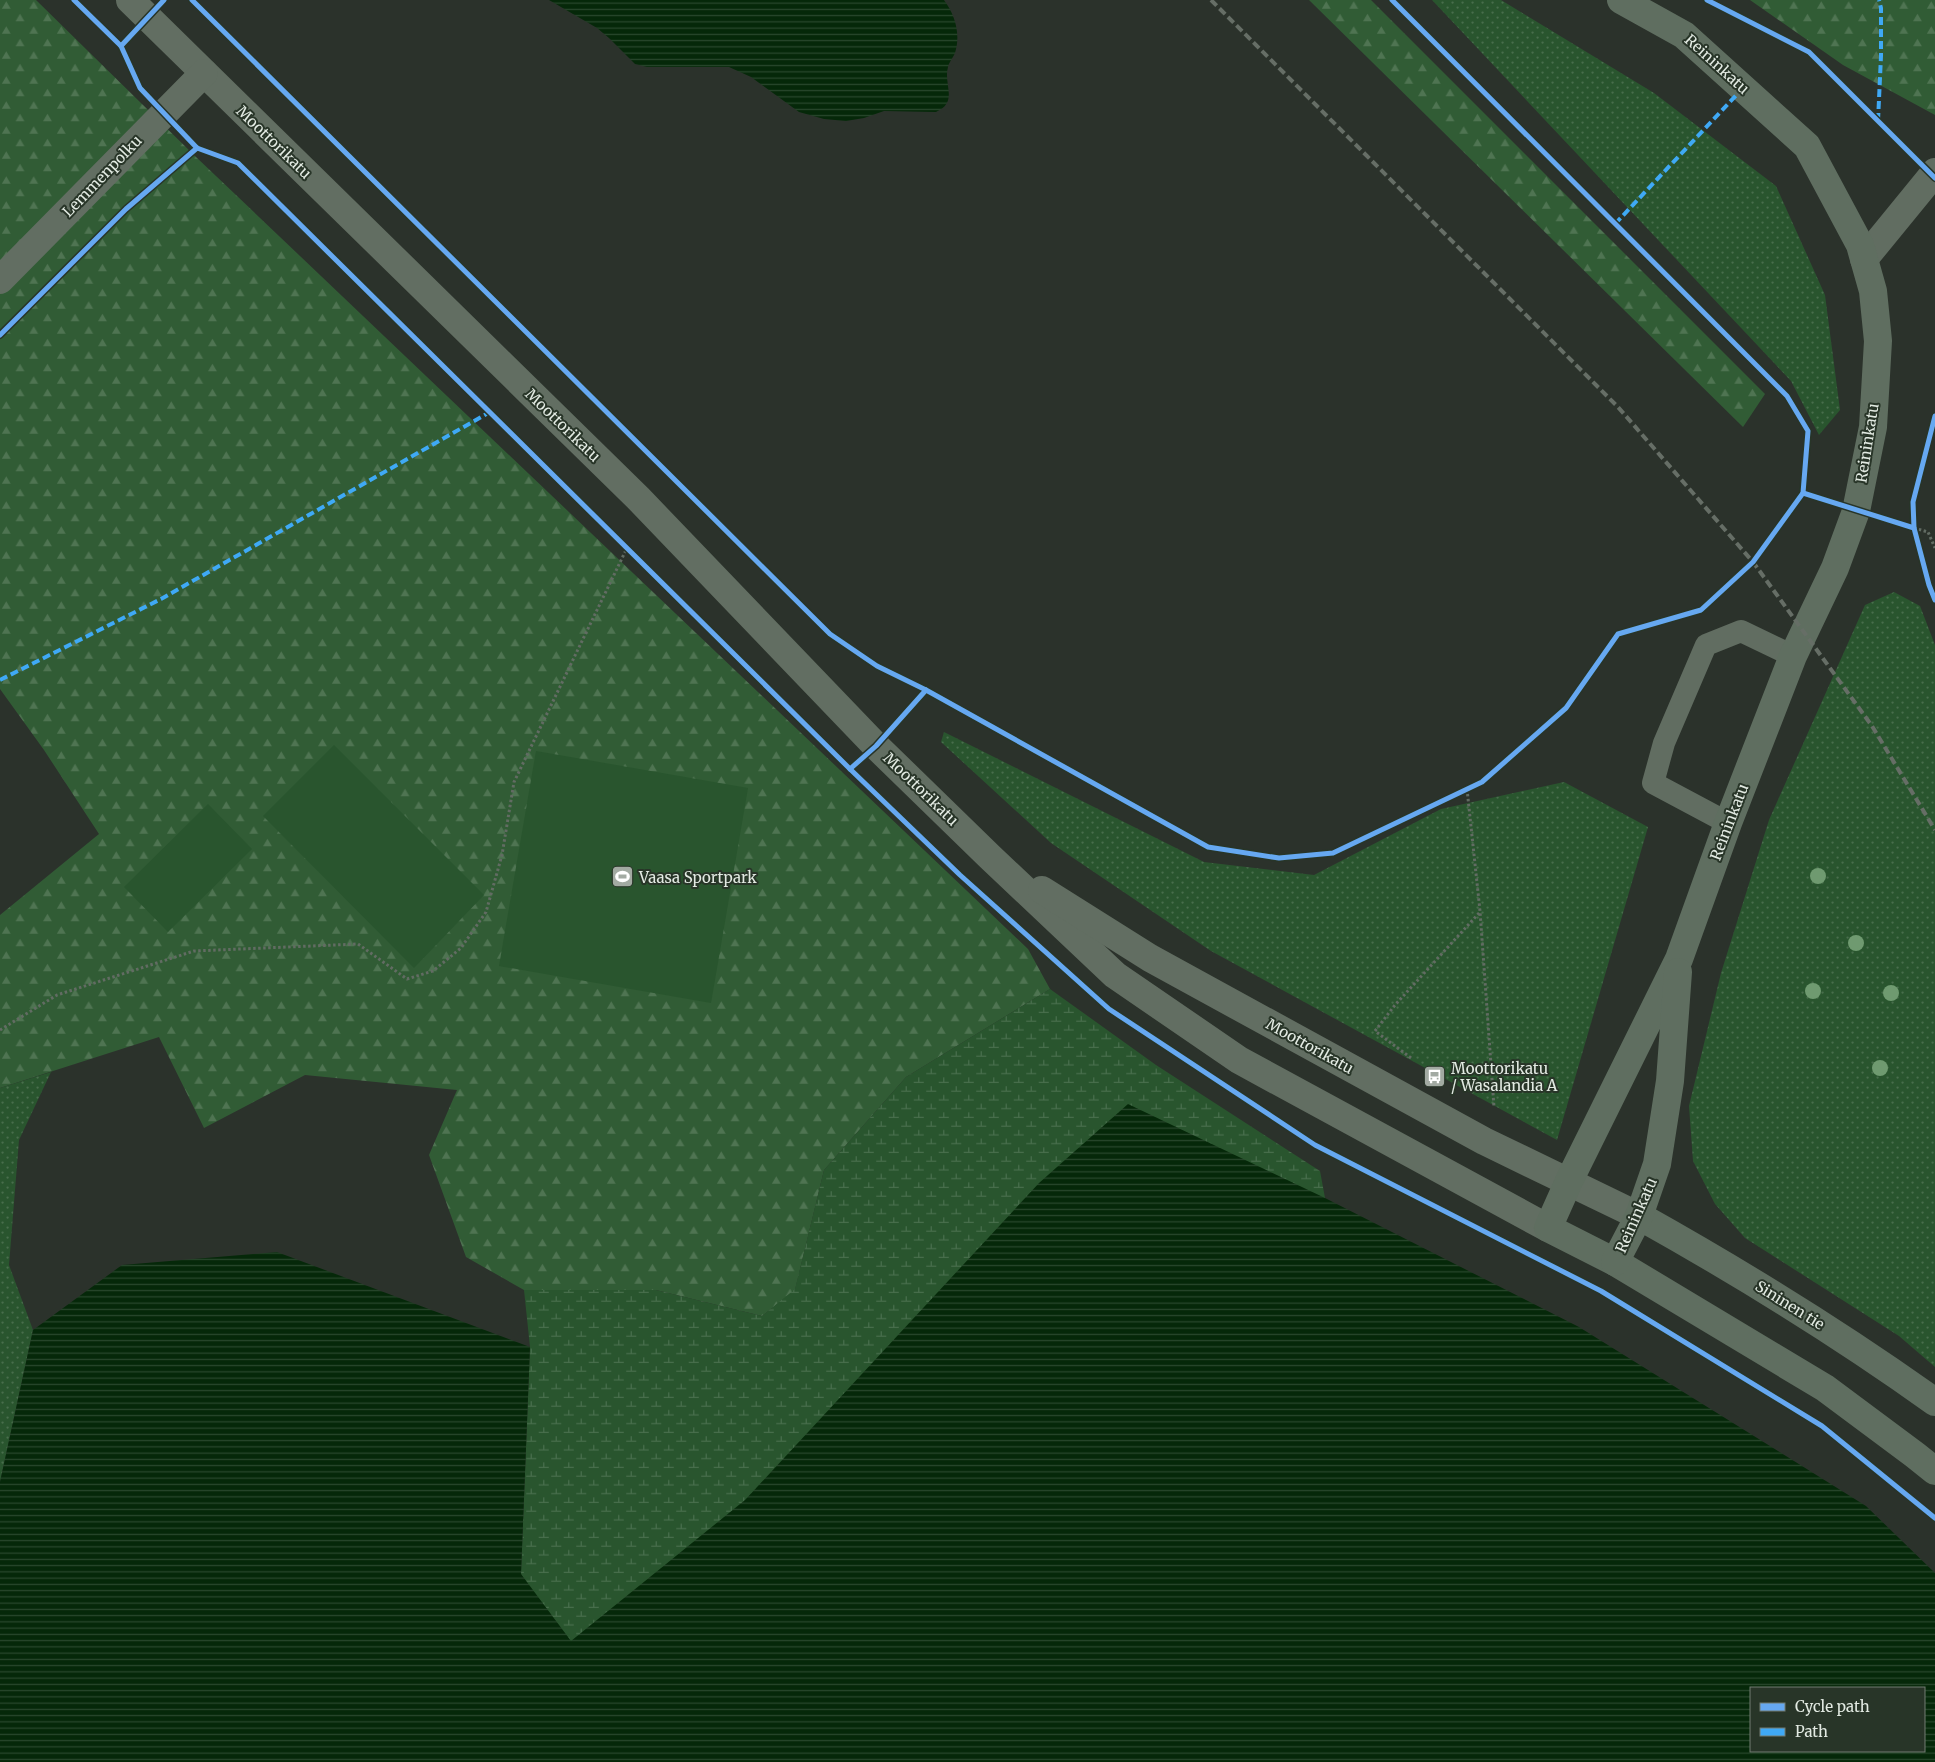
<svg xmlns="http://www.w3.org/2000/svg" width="1935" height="1762" font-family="Merriweather,serif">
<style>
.forest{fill:url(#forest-firs)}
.wetland{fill:url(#wetland-marsh)}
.park{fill:url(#park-dots)}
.garden{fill:#29552e}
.water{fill:url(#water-rules);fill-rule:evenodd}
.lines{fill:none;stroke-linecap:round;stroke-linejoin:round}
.path{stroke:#626c63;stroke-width:3;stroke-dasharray:2.5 2.5;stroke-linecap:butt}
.lane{stroke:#616d61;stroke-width:22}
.street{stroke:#616d61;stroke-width:28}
.secondary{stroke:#626e62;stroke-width:28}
.primary{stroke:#5f6e60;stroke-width:28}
.rail{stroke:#666e66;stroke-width:4;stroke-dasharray:8 4;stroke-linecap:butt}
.quiet{stroke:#3fa9f5;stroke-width:4;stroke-dasharray:8 4;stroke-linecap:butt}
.cycleway-casing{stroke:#283528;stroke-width:8}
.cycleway{stroke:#66a8f1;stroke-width:5}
.tree{fill:#6f9a70}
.labels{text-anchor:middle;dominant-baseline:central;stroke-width:4;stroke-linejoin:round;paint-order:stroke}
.street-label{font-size:15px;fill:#e2eae2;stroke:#283528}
.poi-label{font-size:15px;fill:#e2eae2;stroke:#283528;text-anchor:start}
</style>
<defs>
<pattern id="forest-firs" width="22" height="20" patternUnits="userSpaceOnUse" patternTransform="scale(1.25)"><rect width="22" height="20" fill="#315c35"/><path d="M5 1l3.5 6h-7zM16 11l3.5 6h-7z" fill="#4f7452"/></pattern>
<pattern id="wetland-marsh" width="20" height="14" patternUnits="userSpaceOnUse" patternTransform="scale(1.25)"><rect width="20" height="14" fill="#29552e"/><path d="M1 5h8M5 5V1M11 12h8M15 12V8" fill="none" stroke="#486e4c"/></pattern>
<pattern id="park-dots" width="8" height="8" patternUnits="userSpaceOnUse" patternTransform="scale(1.25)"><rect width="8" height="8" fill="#29552e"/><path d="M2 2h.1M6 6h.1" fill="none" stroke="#486e4c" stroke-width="1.8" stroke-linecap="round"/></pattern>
<pattern id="water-rules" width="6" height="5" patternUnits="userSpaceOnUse" patternTransform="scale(1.25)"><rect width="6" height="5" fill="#052809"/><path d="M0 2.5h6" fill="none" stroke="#29472d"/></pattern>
</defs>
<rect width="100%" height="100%" fill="#2b322b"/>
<g class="forest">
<polygon points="0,0 36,0 196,157 1028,949 1050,989 906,1077 824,1170 795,1290 762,1316 656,1290 524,1290 466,1257 429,1155 457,1090 305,1075 204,1128 159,1037 0,1088 0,915 99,834 44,750 0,689"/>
<polygon points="1309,0 1371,0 1765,394 1743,427"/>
<polygon points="1750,0 1935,0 1935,115 1843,65"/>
</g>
<polygon class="wetland" points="1050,989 1156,1065 1320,1171 1325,1198 626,1762 521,1574 530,1347 524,1290 656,1290 762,1316 795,1289 824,1170 906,1077"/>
<g class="park">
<polygon points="1432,0 1501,0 1654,93 1776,186 1825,295 1840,410 1819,435 1791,381"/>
<polygon points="1894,592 1920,606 1935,645 1935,1367 1899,1336 1745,1238 1715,1204 1693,1161 1689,1106 1721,973 1769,820 1865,605"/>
<polygon points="944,732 1204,862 1314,875 1441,809 1564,782 1648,827 1557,1140 1211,951 1051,843 941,742"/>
<polygon points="51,1072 19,1140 9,1265 33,1330 0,1482 0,1088"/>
</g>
<g class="garden">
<polygon points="334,745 484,895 414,968 263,816"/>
<polygon points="536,751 748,788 711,1003 499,966"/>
<polygon points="208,804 252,849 168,932 124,887"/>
</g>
<g class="water">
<path d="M549 0H944C955 15 961 34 955 53 953 58 949 62 948 67 943 84 959 102 936 112L884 111 864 118 846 121 824 119 799 112 751 77 729 67H647L635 64 609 38 597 28Z"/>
<path d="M1128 1104 1325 1198 1579 1327 1866 1506 1935 1573V1762H0V1482L33 1330 122 1265 277 1252 530 1347 521 1574 571 1641 745 1500 1039 1183ZM1924 1688V1751H1751V1688Z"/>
</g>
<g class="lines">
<g class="path">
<polyline points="1914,528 1928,532 1935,548"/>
<polyline points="1467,789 1480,911 1494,1107"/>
<polyline points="0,1030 57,995 194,951 358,944 407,979 433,971 461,948 486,912 502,855 514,782 627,548"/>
<polyline points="1411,1058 1375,1031 1395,1005 1480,912"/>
</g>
<polyline class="lane" points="1728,823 1653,783 1664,743 1706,645 1741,631 1793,656"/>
<polyline class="street" points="1864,259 1935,172"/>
<g class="secondary">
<polyline points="130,0 638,498 876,746 990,857 1115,975 1239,1060 1548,1228"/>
<polyline points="0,280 204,73"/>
<polyline points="1042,890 1150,958 1484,1141 1639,1216"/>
</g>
<g class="primary">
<polyline points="1621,0 1684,35 1807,146 1860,245 1873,291 1878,341 1873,427 1856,511 1835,568 1793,656 1728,823 1679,959 1569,1181 1548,1228 1615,1262 1825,1388 1915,1455 1935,1471"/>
<path d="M1639 1216C1741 1273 1840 1334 1935 1402"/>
<polyline points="1615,1262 1639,1216 1657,1164 1670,1081 1678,972"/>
</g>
<polyline class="rail" points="1211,0 1618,407 1753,562 1872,726 1935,830"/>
<g class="quiet">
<polyline points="1878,121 1881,56 1881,8 1879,0"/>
<polyline points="1615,224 1743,88"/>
<polyline points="0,680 161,599 490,412"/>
</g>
<defs>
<g id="cycleway">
<polyline points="74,0 121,46 140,88 197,148 238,163 850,769 960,875 1109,1009 1315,1145 1601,1291 1822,1426 1935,1518"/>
<polyline points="192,0 830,634 877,666 926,690 1208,847 1279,858 1333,853 1482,782 1566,708 1618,634 1701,610 1753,562 1803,493 1808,431 1787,396 1392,0"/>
<polyline points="1707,0 1809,52 1935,178"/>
<polyline points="121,46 164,0"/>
<polyline points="0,335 126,209 197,148"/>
<polyline points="1803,493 1914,528 1929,585 1935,600"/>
<polyline points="1914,528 1913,502 1935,416"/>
<polyline points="850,769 876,746 926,690"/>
</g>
</defs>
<use href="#cycleway" class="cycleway-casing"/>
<use href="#cycleway" class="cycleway"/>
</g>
<g class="tree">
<circle cx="1818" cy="876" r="8"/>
<circle cx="1856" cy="943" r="8"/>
<circle cx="1813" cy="991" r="8"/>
<circle cx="1891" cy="993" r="8"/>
<circle cx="1880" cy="1068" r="8"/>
</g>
<defs>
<symbol id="stadium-square" viewBox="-11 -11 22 22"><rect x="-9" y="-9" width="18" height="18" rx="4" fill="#a2aaa2" stroke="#283528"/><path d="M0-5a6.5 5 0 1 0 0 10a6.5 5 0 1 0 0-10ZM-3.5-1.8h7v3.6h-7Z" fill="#fff"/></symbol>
<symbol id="bus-square" viewBox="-11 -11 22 22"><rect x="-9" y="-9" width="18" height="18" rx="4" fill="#a2aaa2" stroke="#283528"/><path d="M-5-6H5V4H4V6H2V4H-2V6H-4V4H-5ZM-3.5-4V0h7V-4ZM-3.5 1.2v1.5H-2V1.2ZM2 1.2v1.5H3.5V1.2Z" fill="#fff"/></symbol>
</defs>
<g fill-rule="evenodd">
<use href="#stadium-square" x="610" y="864" width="25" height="25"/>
<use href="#bus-square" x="1422" y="1064" width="25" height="25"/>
</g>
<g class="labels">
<g class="street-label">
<text transform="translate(1717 64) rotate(42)">Reininkatu</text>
<text transform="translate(274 142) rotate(44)">Moottorikatu</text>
<text transform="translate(102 176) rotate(-46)">Lemmenpolku</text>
<text transform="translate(563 425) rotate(44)">Moottorikatu</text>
<text transform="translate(1867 443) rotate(-81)">Reininkatu</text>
<text transform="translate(921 789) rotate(44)">Moottorikatu</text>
<text transform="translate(1729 822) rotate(-69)">Reininkatu</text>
<text transform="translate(1310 1046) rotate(29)">Moottorikatu</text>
<text transform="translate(1636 1215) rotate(-66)">Reininkatu</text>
<text transform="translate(1790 1305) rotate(32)">Sininen tie</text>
</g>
<g class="poi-label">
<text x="639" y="877">Vaasa Sportpark</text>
<text x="1451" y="1068">Moottorikatu<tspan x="1451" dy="17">/ Wasalandia A</tspan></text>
</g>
</g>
<rect x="1750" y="1687" width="175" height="65" fill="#283528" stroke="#727d72"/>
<rect x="1760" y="1703" width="25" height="8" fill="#66a8f1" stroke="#727d72"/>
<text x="1795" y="1712" font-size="15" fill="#e2eae2">Cycle path</text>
<rect x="1760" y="1728" width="25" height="8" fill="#3fa9f5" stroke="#727d72"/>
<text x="1795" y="1737" font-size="15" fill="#e2eae2">Path</text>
</svg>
